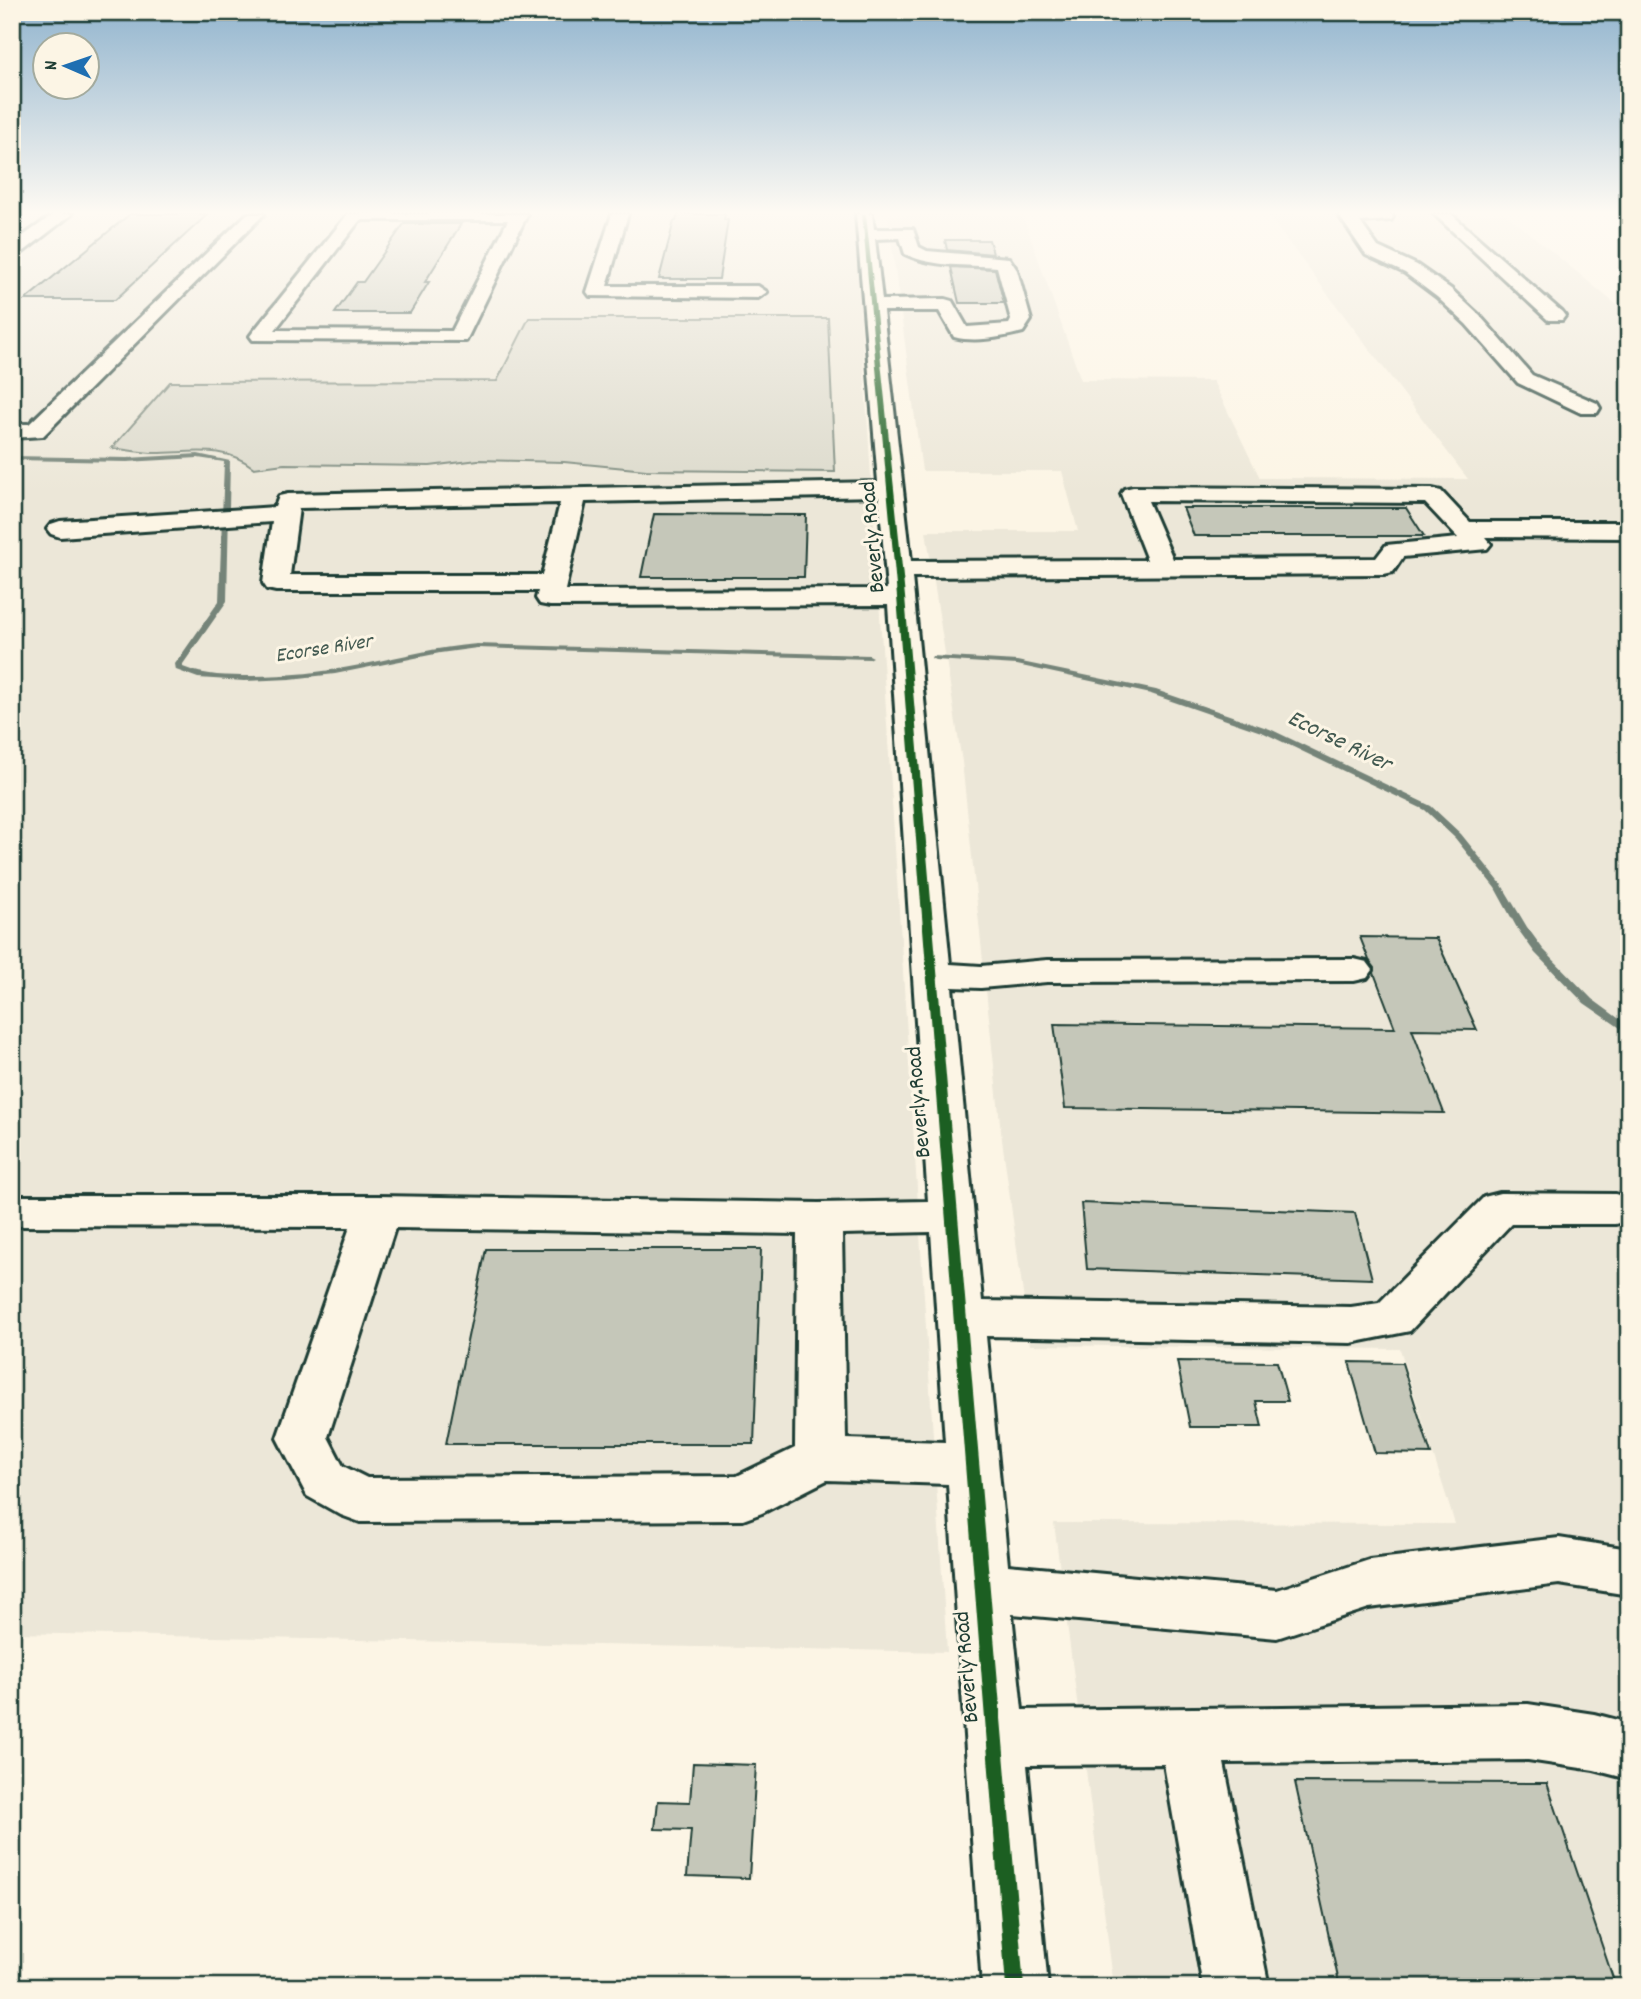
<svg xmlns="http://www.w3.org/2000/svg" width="1641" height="1999" font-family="Dekko,sans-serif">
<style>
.built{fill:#ece7d8}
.green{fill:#dcdacc;stroke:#7e8c80;stroke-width:2}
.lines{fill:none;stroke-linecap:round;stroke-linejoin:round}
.stream{fill:#758479;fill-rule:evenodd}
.building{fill:#c5c7b9;stroke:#1f3d34;stroke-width:2}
.minor-casing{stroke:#1f3d34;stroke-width:6}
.minor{fill:#fcf5e5;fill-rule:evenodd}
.cycleway-casing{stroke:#fcf5e5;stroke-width:5}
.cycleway{fill:#1b5e20;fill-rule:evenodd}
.labels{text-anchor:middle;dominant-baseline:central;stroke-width:6;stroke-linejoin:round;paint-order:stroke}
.far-water-label{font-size:21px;font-style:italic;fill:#435a51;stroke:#fcf5e5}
.street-label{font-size:23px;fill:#1f3d34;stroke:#fcf5e5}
.water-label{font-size:24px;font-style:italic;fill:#435a51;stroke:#fcf5e5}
</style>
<rect width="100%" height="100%" fill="#fcf5e5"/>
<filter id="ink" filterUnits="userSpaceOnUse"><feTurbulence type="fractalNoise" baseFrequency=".0143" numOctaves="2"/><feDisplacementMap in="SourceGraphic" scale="14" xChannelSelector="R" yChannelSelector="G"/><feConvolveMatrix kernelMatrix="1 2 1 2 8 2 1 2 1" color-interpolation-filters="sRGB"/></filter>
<g filter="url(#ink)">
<g class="built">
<polygon points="12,214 854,214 947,1652 12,1633"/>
<polygon points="962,214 1023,216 1081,380 1213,381 1260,478 1468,479 1267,214 1506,214 1629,315 1629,1987 1114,1987 1054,1523 1455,1524 1400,1349 1030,1345 1001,1132 962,762 926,531 1078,531 1062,471 922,471 888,216"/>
</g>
<path class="green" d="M529 318H828L835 472 646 470 564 462 478 460 430 466 284 464 254 468C222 443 188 454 151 453 138 452 125 450 112 448L170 382 497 381Z"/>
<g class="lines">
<g class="stream">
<path d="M198 454 230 461 227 601 183 664V667C205 676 228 676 252 676 288 676 324 672 360 665 399 657 437 647 477 644L869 655 873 657 869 659 477 648 440 653 335 674 290 679 244 681 198 678 176 670 175 664 219 601 224 462 198 458 127 462 12 460V456L127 458Z"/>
<polygon points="932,656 1017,661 1156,690 1270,729 1431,806 1461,834 1502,885 1527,927 1543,949 1592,999 1629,1026 1629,1034 1584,1003 1535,953 1517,928 1495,888 1455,838 1425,810 1264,733 1151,694 1017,665 935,660 931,658"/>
</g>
</g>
<g class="building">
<polygon points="130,214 208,214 115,300 25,300"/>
<polygon points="678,214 725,214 724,220 728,220 719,279 659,279 674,221 676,221"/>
<polygon points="404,224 461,224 425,282 429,282 410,313 335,313 357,282 363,282"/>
<polygon points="945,240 989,240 993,254 947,250"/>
<polygon points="951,267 995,269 1004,303 959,303"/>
<polygon points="1183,508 1406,508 1424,536 1194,536"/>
<polygon points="654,514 806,515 804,577 641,577"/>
<polygon points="1360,937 1436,938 1477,1030 1412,1029 1444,1113 1065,1108 1054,1024 1395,1028 1374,973 1375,968 1369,960"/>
<polygon points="1081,1203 1355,1213 1372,1279 1087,1269"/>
<polygon points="486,1249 761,1249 754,1444 446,1444"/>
<polygon points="1177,1361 1277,1362 1288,1401 1256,1401 1262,1427 1190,1427"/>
<polygon points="1349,1362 1402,1363 1431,1454 1375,1453"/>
<polygon points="693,1763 756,1765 749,1878 687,1876 691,1830 655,1829 658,1801 690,1802"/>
<polygon points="1295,1782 1547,1783 1616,1987 1340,1987"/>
</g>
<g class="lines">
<defs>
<g id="minor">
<polygon points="54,214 72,214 18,256 12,257 12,244"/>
<polygon points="247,214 264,214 43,436 12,438 12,424 29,424"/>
<path d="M348 214H526L527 215 466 341 253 340 250 336 253 332ZM360 220H508L452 331 275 330Z"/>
<polygon points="612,214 628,214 607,286 758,286 767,292 758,298 590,296 587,292"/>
<path d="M856 214H872L874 229H913L919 247 927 251 1009 258 1017 270 1031 320 1023 332C1002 337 976 343 954 337L939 311H883L911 561 1147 560 1121 494 1124 489 1133 487 1432 489 1441 491 1470 522H1629V538L1485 537 1491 544 1487 549 1403 557 1393 572 1384 574 912 577 950 964 981 966 1047 960 1354 959 1367 962 1373 970 1367 978 1354 981 1047 982 981 988 952 987 982 1301 1351 1307 1379 1303 1484 1197 1500 1193 1615 1194 1629 1198V1220L1615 1224H1511L1410 1331 1351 1343 986 1336 1008 1565 1277 1590 1369 1560 1559 1538 1629 1549V1595L1559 1584 1369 1608 1277 1638 1012 1614 1022 1710 1528 1704 1594 1714 1629 1723V1779L1594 1770 1528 1760 1224 1763 1269 1987H1203L1164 1764 1027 1765 1048 1987H982L948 1484 827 1480 762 1513 743 1520 360 1522 341 1515 307 1496 277 1438 350 1227 12 1226V1196H378L819 1203 928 1201 888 605 550 606 540 604 536 598 538 591H276L267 589 263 583 272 522 60 537 51 534 47 529 51 524 60 521 275 507 279 496 288 494 878 482ZM900 238 905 254C935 268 965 264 997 267L1011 320 1009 324 967 327 952 301 945 299 882 300 875 239ZM879 496 887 589 565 590 585 502ZM1148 501 1425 503 1458 538 1386 545 1376 558 1173 559ZM560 503 542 575H290L299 508ZM395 1228 797 1234 795 1448 737 1476 367 1478 343 1466 328 1437ZM931 1232 945 1442 846 1439 842 1234Z"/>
<polygon points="1338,214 1391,214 1393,217 1391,220 1360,222 1378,247 1417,265 1451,289 1480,316 1532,375 1597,403 1600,408 1597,413 1581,413 1518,383 1466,324 1437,297 1405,273 1366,255"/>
<polygon points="1434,214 1451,214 1562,312 1565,316 1562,320 1548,320"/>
</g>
</defs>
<use href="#minor" class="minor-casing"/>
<use href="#minor" class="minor"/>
<defs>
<polygon id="cycleway" points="862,214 866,214 905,597 1024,1987 1006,1987 897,597"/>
</defs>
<use href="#cycleway" class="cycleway-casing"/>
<use href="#cycleway" class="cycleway"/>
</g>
</g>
<linearGradient id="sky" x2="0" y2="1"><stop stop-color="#91b4ce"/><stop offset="0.43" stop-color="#fefaf3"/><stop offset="1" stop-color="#fefaf3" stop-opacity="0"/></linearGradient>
<rect width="1641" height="494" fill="url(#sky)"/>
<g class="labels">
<g class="far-water-label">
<text transform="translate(324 650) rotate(-9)">Ecorse River</text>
</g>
<g class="street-label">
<text transform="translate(874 537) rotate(-95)">Beverly Road</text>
<text transform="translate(920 1102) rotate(-95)">Beverly Road</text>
<text transform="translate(968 1667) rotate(-95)">Beverly Road</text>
</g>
<g class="water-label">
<text transform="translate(1339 742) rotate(26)">Ecorse River</text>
</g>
</g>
<rect width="1641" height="1999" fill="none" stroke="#fcf5e5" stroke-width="42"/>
<rect x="21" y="21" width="1599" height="1957" fill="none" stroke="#1f3d34" stroke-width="2.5" filter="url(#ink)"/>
<g transform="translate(66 66) rotate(272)"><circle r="33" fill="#fcf5e5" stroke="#a4ab9e" stroke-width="2"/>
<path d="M0-5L12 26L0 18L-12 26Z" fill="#1f6fb2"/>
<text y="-10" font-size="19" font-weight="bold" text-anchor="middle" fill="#1f3d34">N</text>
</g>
</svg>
